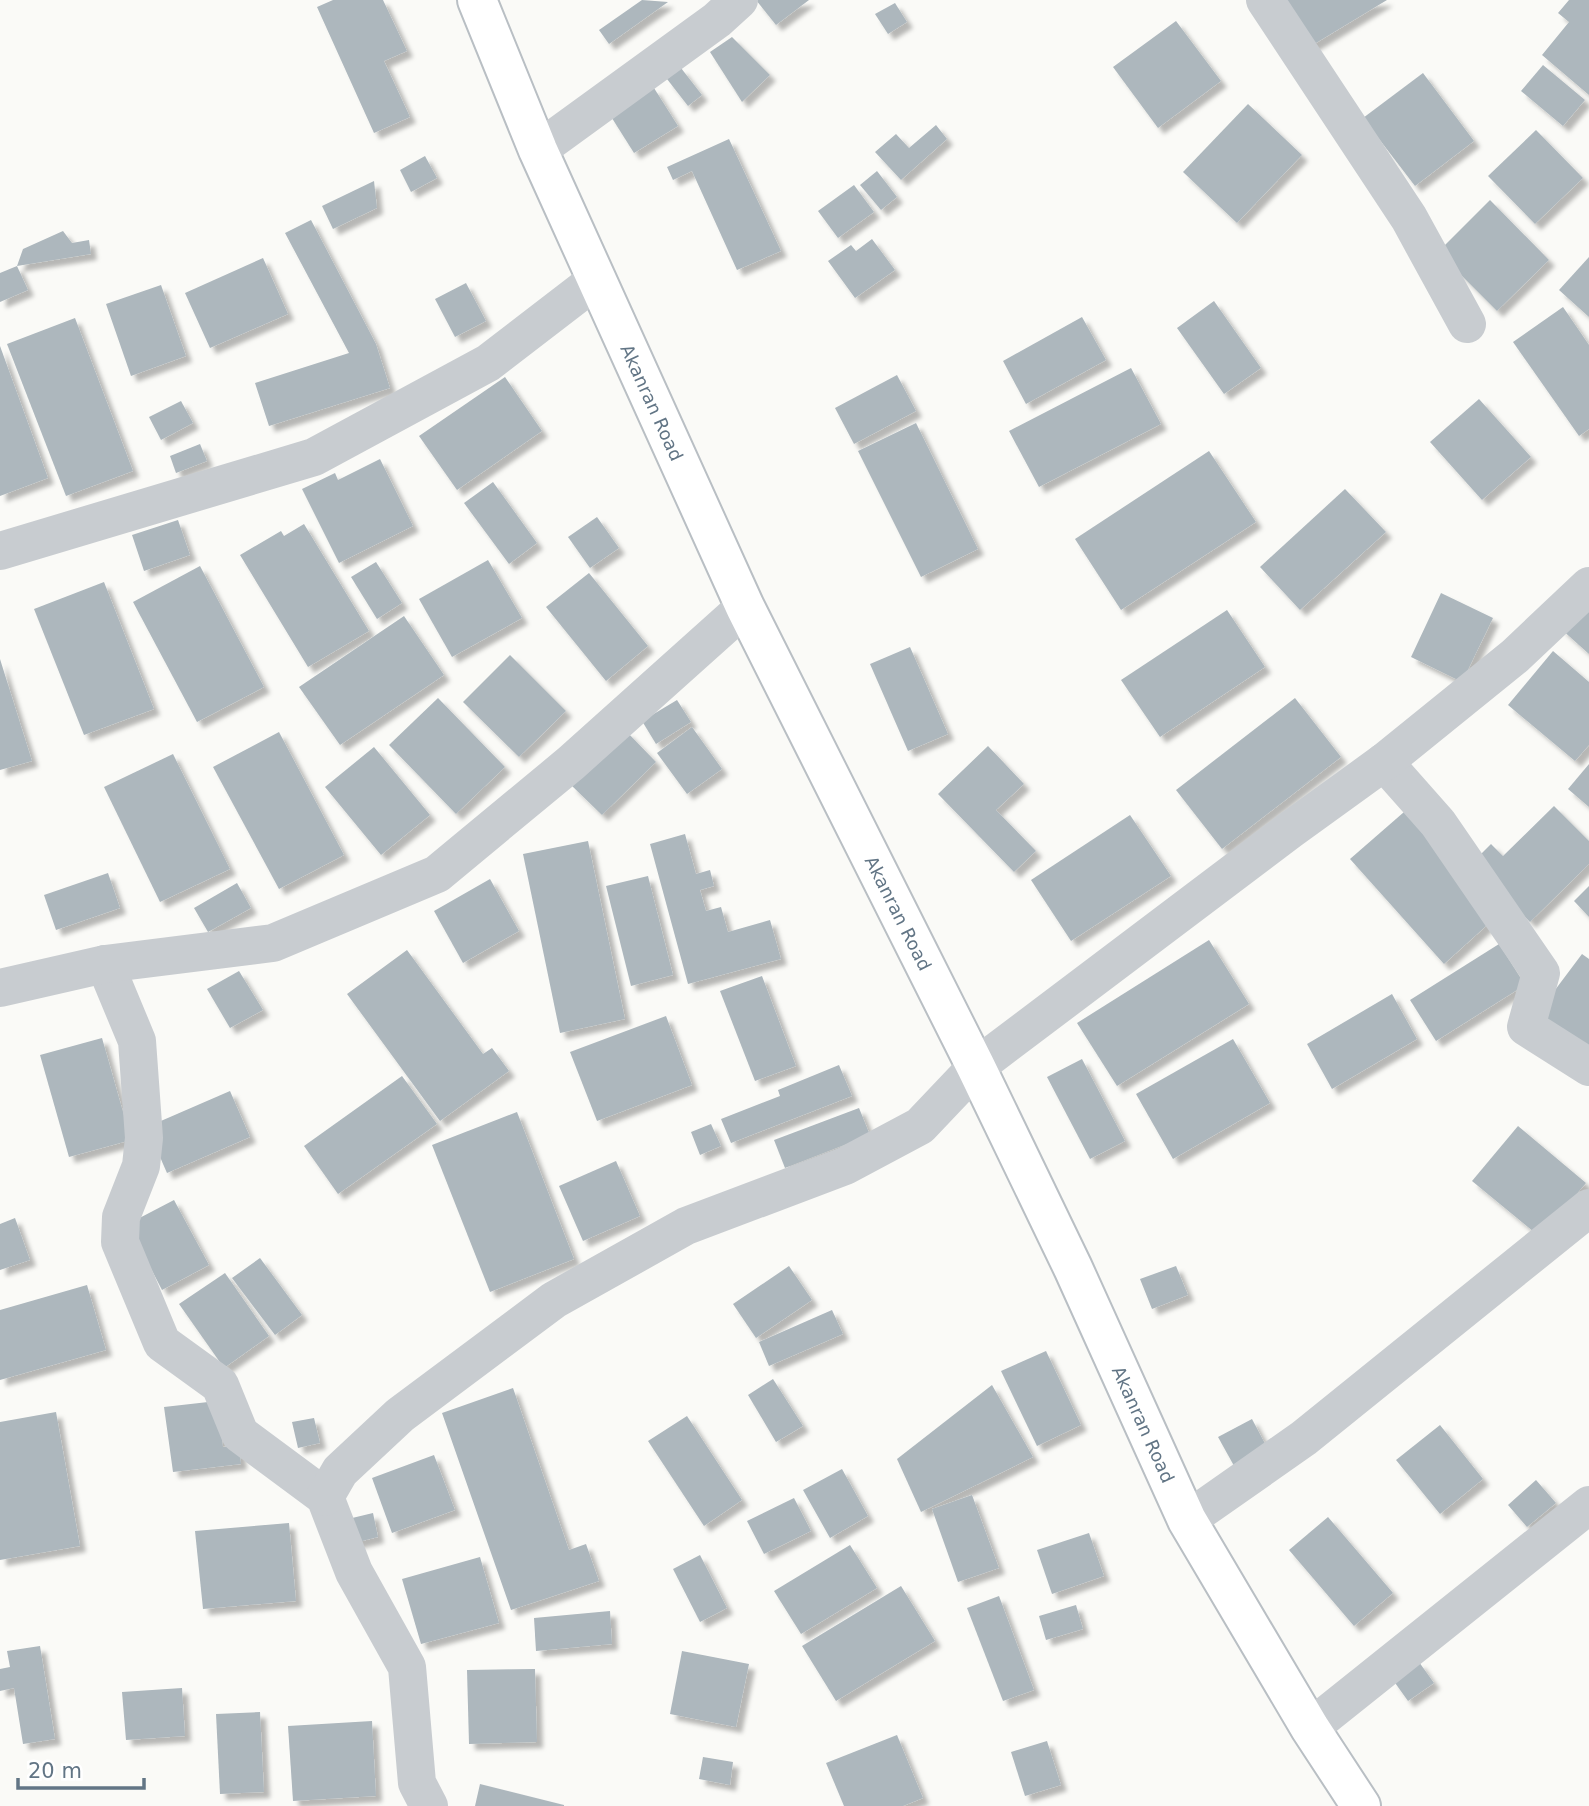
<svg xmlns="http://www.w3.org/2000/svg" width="1589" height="1806" font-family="'DejaVu Sans',sans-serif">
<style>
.building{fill:#adb7bd;filter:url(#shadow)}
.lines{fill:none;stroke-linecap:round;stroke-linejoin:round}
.secondary-casing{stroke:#b9bfc4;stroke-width:42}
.street{stroke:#c8ccd0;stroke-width:38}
.secondary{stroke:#fff;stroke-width:38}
.labels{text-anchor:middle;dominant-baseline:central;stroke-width:7;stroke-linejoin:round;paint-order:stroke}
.street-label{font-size:18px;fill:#627585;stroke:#fff}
</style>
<defs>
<filter id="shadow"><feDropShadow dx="6" dy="6" stdDeviation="2" flood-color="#0004"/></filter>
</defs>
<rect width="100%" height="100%" fill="#fafaf7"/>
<g class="building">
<polygon points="333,0 383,0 407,51 384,61 410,117 374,133 317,7"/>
<polygon points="642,0 668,2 609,44 599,30"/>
<polygon points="756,0 809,0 776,25"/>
<polygon points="1283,0 1387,0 1301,52"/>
<polygon points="1569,0 1589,0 1589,95 1542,55 1569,22 1558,13"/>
<polygon points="895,3 907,22 888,34 875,14"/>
<polygon points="1176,21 1221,81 1158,128 1113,67"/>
<polygon points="732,37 770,75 742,102 710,52"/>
<polygon points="1543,65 1585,100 1563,126 1521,91"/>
<polygon points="681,68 702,95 688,106 667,79"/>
<polygon points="1423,73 1474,141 1415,186 1363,118"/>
<polygon points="654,88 678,126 634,153 610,115"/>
<polygon points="1248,104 1302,155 1237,223 1183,172"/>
<polygon points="936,125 947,139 901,180 875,152 896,134 909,148"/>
<polygon points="1536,130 1583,178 1535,224 1488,176"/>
<polygon points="729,139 781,251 737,270 692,171 673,180 667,167"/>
<polygon points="425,156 437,178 411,192 400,170"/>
<polygon points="877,171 897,197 881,210 860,185"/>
<polygon points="374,181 377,208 333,229 322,206"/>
<polygon points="854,185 874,212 838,238 818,211"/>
<polygon points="1490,200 1549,260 1497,311 1438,252"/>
<polygon points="311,220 376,344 390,388 269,426 255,383 349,353 285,233"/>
<polygon points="63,231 72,243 89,240 91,254 17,266 23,249"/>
<polygon points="872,239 895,270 855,298 828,261 851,245 856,251"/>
<polygon points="1589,257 1589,317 1559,290"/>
<polygon points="263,258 288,314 210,348 185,293"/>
<polygon points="17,266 28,290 0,302 0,273"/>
<polygon points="466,283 486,321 455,337 435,299"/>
<polygon points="161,285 186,356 131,376 106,304"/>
<polygon points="1214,301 1261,368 1224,394 1177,328"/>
<polygon points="1563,307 1589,345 1589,429 1579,436 1513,342"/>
<polygon points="1082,317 1106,360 1026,404 1003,361"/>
<polygon points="75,318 133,471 66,496 7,344"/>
<polygon points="0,346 48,478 0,496"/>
<polygon points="1131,368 1161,424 1039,487 1009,431"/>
<polygon points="897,375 916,411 854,444 835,408"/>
<polygon points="505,377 542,431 457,490 419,436"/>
<polygon points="1479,399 1531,457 1482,500 1430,442"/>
<polygon points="181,401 193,423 161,440 149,417"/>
<polygon points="916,423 978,549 921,577 858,451"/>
<polygon points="200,444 207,461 176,473 170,456"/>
<polygon points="1209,451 1256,522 1121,610 1075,539"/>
<polygon points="380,459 413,526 339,563 302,489 335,473 338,480"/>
<polygon points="493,482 537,543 509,564 464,503"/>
<polygon points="1345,489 1386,532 1300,610 1260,567"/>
<polygon points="597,517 619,548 590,568 568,537"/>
<polygon points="178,520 190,555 144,571 132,535"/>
<polygon points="304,524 369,631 308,667 240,555 281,531 284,536"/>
<polygon points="488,560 522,618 452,657 419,599"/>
<polygon points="376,562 402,603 377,619 351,577"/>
<polygon points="200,566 264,687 197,722 133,602"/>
<polygon points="589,573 648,646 606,681 546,607"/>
<polygon points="104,582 154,709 84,735 34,609"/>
<polygon points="1441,593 1493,618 1462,682 1411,657"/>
<polygon points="1589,596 1589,654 1560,628"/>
<polygon points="1227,610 1265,667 1160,737 1121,680"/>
<polygon points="404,616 444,675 340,745 299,687"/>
<polygon points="910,647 948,734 908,751 870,664"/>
<polygon points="1553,651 1589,682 1589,745 1575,761 1508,705"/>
<polygon points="510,655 566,711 519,757 463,702"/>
<polygon points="0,659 32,761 0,770"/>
<polygon points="438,698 505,767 456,814 389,745"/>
<polygon points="1295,698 1341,757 1222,849 1176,790"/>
<polygon points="677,700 691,722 656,744 642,721"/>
<polygon points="692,727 722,769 687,794 657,753"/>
<polygon points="626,731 656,762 602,815 571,785"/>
<polygon points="279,732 344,855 279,889 213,767"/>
<polygon points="988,746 1024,784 996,810 1036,851 1014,872 938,794"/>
<polygon points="374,747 430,815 381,855 325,787"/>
<polygon points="173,754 230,869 160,902 104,787"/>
<polygon points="1589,764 1589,807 1568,789"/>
<polygon points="1554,806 1589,841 1589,864 1530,922 1472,863 1491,844 1503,856"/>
<polygon points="1404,812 1496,917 1444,964 1350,859"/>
<polygon points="1130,815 1171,876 1071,941 1031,880"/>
<polygon points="685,834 696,874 710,870 714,886 700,890 706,911 721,907 728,932 770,920 781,959 688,984 650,844"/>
<polygon points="588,841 625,1019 560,1033 523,854"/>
<polygon points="108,873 120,908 56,930 44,895"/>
<polygon points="648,876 673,975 631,986 606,886"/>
<polygon points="490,879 519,931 463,963 434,911"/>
<polygon points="237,883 251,908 208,932 194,908"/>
<polygon points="1589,886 1589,917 1574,901"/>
<polygon points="1209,940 1249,1004 1117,1086 1077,1023"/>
<polygon points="1499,944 1525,985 1436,1041 1410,1000"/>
<polygon points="407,950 483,1054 492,1048 509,1071 440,1121 347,994"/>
<polygon points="1582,954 1589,959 1589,1053 1537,1014"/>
<polygon points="239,971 263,1010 230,1028 207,989"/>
<polygon points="762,976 796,1066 755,1081 720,991"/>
<polygon points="1392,994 1417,1039 1332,1089 1307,1044"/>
<polygon points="666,1016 692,1085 597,1121 570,1052"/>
<polygon points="102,1038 131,1140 69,1157 40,1055"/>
<polygon points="1233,1039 1270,1103 1173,1159 1136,1094"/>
<polygon points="1082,1059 1125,1141 1090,1159 1047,1077"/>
<polygon points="839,1065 852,1096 731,1143 721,1119 780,1096 778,1090"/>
<polygon points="402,1076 437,1124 338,1194 304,1146"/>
<polygon points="230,1091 250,1137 167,1173 147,1127"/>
<polygon points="859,1108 870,1135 785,1168 774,1140"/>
<polygon points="517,1112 574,1259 490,1292 432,1145"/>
<polygon points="711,1124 721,1146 700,1155 691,1132"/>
<polygon points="1518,1126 1586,1183 1540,1237 1472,1181"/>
<polygon points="616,1161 640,1216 583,1241 559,1186"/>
<polygon points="174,1200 209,1265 162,1290 128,1224"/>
<polygon points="15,1218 30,1260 0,1270 0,1224"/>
<polygon points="260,1258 302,1315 275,1335 232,1278"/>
<polygon points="789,1266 812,1300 756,1338 733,1304"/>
<polygon points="1176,1266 1188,1295 1152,1309 1140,1279"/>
<polygon points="225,1273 269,1336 224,1368 179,1304"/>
<polygon points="87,1285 106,1350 0,1380 0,1310"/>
<polygon points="832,1310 843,1334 769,1366 759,1342"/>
<polygon points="1046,1351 1081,1425 1037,1446 1001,1371"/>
<polygon points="773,1379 803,1426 776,1442 748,1395"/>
<polygon points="992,1385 1033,1457 921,1512 897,1459"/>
<polygon points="513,1388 569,1550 586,1544 599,1581 511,1610 442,1413"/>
<polygon points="217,1401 223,1447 239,1446 241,1464 173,1472 164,1407"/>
<polygon points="56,1412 80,1546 0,1560 0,1422"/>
<polygon points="687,1416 742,1500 704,1526 648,1441"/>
<polygon points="314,1418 320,1443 298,1448 292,1422"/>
<polygon points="1252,1419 1271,1455 1238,1473 1218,1437"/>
<polygon points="1440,1425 1483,1479 1440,1514 1396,1460"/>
<polygon points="434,1455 455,1510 392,1533 372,1478"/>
<polygon points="842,1469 868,1516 830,1538 803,1490"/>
<polygon points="1536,1480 1556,1503 1527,1527 1508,1505"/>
<polygon points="972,1495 999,1568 958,1582 932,1509"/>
<polygon points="794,1498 811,1531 764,1554 747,1521"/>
<polygon points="373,1513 378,1537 354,1543 348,1519"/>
<polygon points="1328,1517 1393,1593 1354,1626 1289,1550"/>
<polygon points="289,1523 296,1601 203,1609 195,1531"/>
<polygon points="1089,1533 1104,1576 1052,1594 1037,1550"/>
<polygon points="850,1545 877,1588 801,1634 774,1591"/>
<polygon points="700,1555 727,1608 700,1622 673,1569"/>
<polygon points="480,1557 499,1623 421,1644 402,1579"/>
<polygon points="901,1586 935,1641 836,1701 802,1646"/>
<polygon points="999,1596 1034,1690 1003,1701 967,1608"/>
<polygon points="1076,1605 1083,1629 1046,1640 1039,1616"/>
<polygon points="610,1611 612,1644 536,1651 534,1618"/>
<polygon points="40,1646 55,1739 23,1744 14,1688 0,1691 0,1669 10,1667 7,1651"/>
<polygon points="682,1651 749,1664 736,1727 670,1714"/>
<polygon points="1419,1662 1434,1683 1408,1701 1393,1680"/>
<polygon points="535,1669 537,1742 469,1744 467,1670"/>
<polygon points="182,1688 185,1736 126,1740 122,1692"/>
<polygon points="260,1712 264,1792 220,1794 216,1714"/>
<polygon points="372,1721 376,1796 293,1801 288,1726"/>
<polygon points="897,1735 923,1798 903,1806 844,1806 826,1763"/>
<polygon points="1047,1741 1061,1785 1025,1796 1011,1752"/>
<polygon points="703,1757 733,1762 730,1785 699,1779"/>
<polygon points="480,1784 564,1805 564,1806 475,1806"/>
</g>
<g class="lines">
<defs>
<g id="secondary">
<path id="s1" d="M477 0 538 150 745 607 976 1067 1073 1268 1187 1520 1310 1728 1361 1806"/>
</g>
</defs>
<use href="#secondary" class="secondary-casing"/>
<g class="street">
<polyline points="1265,0 1409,218 1467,324"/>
<polyline points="538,150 717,20 739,0"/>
<polyline points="0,551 314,457 488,363 596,280"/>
<polyline points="1384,762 1438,823 1541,973 1526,1027 1589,1067"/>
<polyline points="105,964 137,1041 144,1138 141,1166 121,1217 120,1242 162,1343 220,1385 240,1434 325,1497 354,1572 407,1667 417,1783 429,1806"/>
<polyline points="0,988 105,964 273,943 437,874 571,763 745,607"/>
<polyline points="325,1497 340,1471 400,1415 554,1300 686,1226 845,1166 920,1126 976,1067 1290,830 1384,762 1515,656 1589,586"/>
<polyline points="1187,1520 1304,1438 1589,1208"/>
<polyline points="1310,1728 1589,1505"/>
</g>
<use href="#secondary" class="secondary"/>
</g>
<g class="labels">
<g class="street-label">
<text stroke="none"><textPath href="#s1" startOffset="439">Akanran Road</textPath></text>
<text stroke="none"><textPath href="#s1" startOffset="1006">Akanran Road</textPath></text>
<text stroke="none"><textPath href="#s1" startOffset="1573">Akanran Road</textPath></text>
</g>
</g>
<path d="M18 1778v10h126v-10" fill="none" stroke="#627585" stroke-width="3.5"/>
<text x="28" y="1778" font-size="21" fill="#627585" stroke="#ffffff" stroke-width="5" paint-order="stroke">20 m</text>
</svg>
